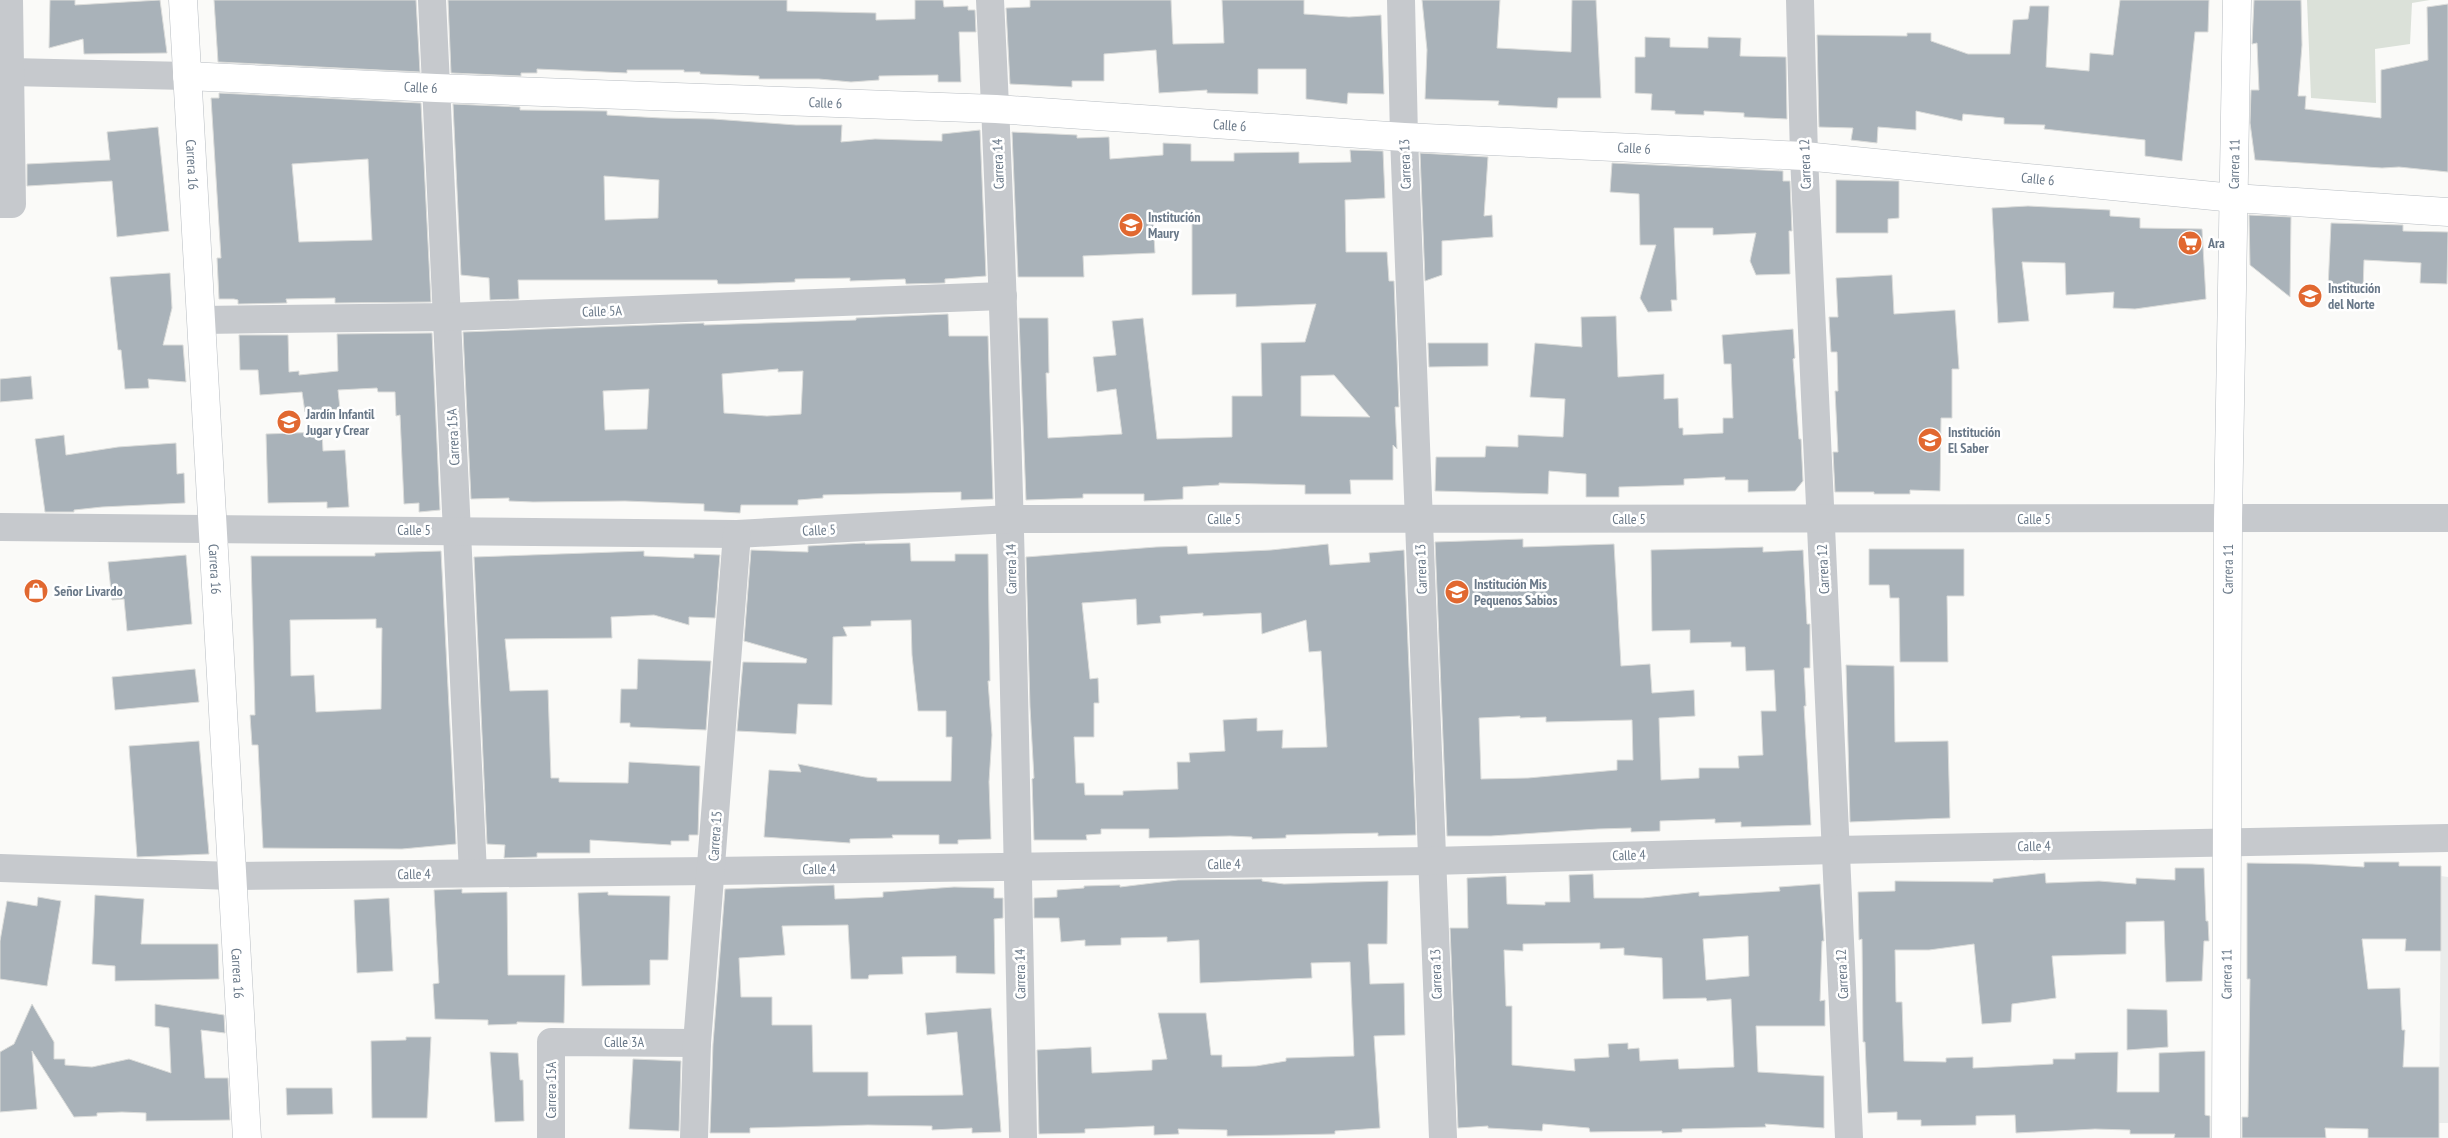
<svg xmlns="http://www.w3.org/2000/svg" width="2448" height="1138" font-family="'PT Sans Narrow',sans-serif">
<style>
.built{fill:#eaeceb}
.green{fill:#dbe1d9}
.building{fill:#a9b2b9;stroke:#dbdcda;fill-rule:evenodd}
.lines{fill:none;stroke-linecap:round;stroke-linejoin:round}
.secondary-casing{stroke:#b8bdc2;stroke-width:29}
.street{stroke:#c6c9cd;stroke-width:28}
.secondary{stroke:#fff;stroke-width:28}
.labels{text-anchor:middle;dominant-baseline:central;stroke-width:5;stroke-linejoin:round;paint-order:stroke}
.street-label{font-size:14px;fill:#697888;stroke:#fff}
.poi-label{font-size:14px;font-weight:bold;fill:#697888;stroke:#fff;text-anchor:start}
</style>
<rect width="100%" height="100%" fill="#fafaf8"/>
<polygon class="built" points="2441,876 2448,877 2448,1123 2439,1123"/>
<polygon class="green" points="2307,0 2430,0 2412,3 2410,44 2375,49 2376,103 2311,98"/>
<g class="building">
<polygon points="50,0 75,0 75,5 160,0 167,53 84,54 83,39 49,48"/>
<polygon points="214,0 416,0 420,72 218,62"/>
<polygon points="448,0 787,0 787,11 876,13 876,20 915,19 915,0 943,0 944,7 968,6 968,10 975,10 976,32 959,32 961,82 938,82 938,75 879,76 879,80 851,82 819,79 759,79 759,76 700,74 700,72 684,72 684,70 627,70 627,73 537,69 537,73 521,73 521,76 451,73"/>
<polygon points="1030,0 1171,0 1173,44 1224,43 1222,0 1304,0 1304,14 1349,17 1381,15 1384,94 1348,93 1347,104 1306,99 1306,69 1258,69 1258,94 1207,93 1207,90 1159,93 1156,50 1104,54 1104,81 1072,81 1072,87 1010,84 1006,8 1030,7"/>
<polygon points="1422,0 1500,0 1497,48 1571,52 1572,0 1596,0 1601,98 1558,98 1557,108 1498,105 1499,101 1425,99 1427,50"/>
<polygon points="2120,0 2209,0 2208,32 2195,32 2182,161 2145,156 2145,140 2044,129 2045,125 2004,124 2004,118 1963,114 1962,121 1916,111 1916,130 1878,127 1877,143 1851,140 1853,128 1819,127 1817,35 1907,36 1907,33 1931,33 1931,41 1968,54 2010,54 2013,20 2028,19 2030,6 2049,6 2046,67 2089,71 2090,53 2113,55"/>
<polygon points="2254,0 2301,0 2302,45 2298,96 2306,96 2305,109 2381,118 2381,70 2428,60 2427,7 2448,4 2448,172 2399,167 2382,168 2255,160 2250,123 2251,90 2259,90 2257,43 2252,44"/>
<polygon points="1645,37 1670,38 1670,47 1708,48 1708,37 1741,38 1740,56 1786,57 1787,119 1744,117 1744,113 1704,111 1704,115 1675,114 1675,111 1651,110 1652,94 1635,93 1635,57 1645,57"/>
<path d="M219 93 421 103 431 302 335 303V298L286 299 287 303 238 304V300L234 299H219L217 258H221L211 98H219ZM368 159 372 240 299 242 292 164Z"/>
<path d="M453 104 520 107V110L607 111V115L661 118 713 119 796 125H842L841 142 875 139 942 141V134L980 130 986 276 945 279V283L906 284 905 279 850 281V278L795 279V282L738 284H718L717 280H518L519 299 490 300 489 278 461 275ZM604 176 659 180 658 218 605 220Z"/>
<polygon points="158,127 169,231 117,237 112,181 27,186 27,164 110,160 107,132"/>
<path d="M1012 132 1077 135V138L1109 137 1110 159 1163 155V143L1191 144V161H1234V153L1299 152V163L1351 162 1350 150 1383 151 1385 198 1345 200 1346 252H1387L1389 281H1394L1399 407H1395L1397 449 1393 445V480H1350L1351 494H1305V485L1219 483V485L1183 487V499L1144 501V494H1083V498L1026 500 1019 318H1048L1049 373H1046L1048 438 1122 434 1116 389 1097 392 1093 357 1116 355 1112 321 1143 318 1157 439 1232 437V396H1262L1261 343 1305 342 1316 304 1236 307V294L1192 295V220H1153L1155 253 1083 256 1084 277H1018ZM1334 375 1370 417 1301 416V376Z"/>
<polygon points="1420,153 1488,157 1484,216 1492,215 1493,237 1442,241 1442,275 1425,281"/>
<polygon points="1612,163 1783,171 1783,181 1790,181 1792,231 1789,231 1790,274 1756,275 1750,261 1756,233 1713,235 1713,228 1674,228 1677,300 1671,300 1672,311 1648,312 1640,298 1656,245 1640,245 1639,194 1610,192"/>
<polygon points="1836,180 1899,181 1899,218 1888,219 1888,233 1836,233"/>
<polygon points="2028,206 2110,210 2110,216 2140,218 2140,228 2202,229 2206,299 2135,309 2113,308 2114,292 2066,295 2065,263 2022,262 2029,321 1998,323 1992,208"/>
<polygon points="2249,215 2291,217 2290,297 2250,265"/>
<polygon points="2331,223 2403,225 2403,231 2448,232 2447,284 2420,283 2421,263 2364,260 2363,291 2328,289"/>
<polygon points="170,273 172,308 163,345 183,345 186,382 148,379 149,388 125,389 121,350 118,350 110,277"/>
<polygon points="1892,275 1894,314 1955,310 1959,369 1952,369 1952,418 1941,418 1940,491 1910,490 1910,494 1874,494 1874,492 1835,492 1833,452 1838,452 1835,391 1838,391 1837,352 1831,352 1829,317 1838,317 1836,278"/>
<path d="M948 314 949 336H988L993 499 961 500V492L823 495V498L798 500V505H741L740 513 704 511V504L625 501 533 502 509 501V498L471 499 463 332 704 323V325L856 320V318ZM778 369V372L803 371 801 414 767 416 724 413 722 374ZM649 389 647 429 605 430 603 391Z"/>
<polygon points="1616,316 1618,377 1664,374 1664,399 1678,398 1679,428 1683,428 1683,435 1723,433 1723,418 1733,418 1731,364 1724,364 1722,335 1793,329 1795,358 1793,359 1799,439 1801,439 1803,481 1795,491 1748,492 1748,480 1725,480 1725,477 1684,479 1684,485 1619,487 1619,497 1586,497 1586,474 1549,471 1548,494 1435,491 1436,457 1485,457 1486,446 1518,447 1518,435 1563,437 1565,399 1530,397 1535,343 1582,347 1581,317"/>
<polygon points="432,333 440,510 419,512 419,503 404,504 400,415 396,416 395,392 378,392 377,388 338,390 340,409 305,412 302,392 260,395 258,370 240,370 239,335 288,335 289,372 299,371 299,375 338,371 337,334"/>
<polygon points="1428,343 1488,343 1488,366 1429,367"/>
<polygon points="31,376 33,399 0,402 0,379"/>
<polygon points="322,432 323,451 345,450 349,507 327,508 327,502 268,503 266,434"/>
<polygon points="64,435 66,455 118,447 176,443 177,474 184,473 185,503 102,507 74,510 74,512 45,512 35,439"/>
<path d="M1523 539V547L1614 544 1621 666 1650 664 1652 693 1694 690 1695 716 1659 718 1661 780 1699 778V768H1739L1738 756 1763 755 1761 711H1776L1774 670 1746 671 1745 647H1731V642L1690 643V630L1652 631 1651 550 1763 547V552L1803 550 1807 624H1810V668H1804L1806 706H1804L1811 825 1741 827V822L1715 823V819L1660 821V831L1631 832V828L1598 829 1491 836H1447L1435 542ZM1520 716V718L1546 717V722L1632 720 1633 760H1617V770L1528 778 1481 779 1479 718Z"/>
<polygon points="865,543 865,544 910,543 911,561 955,561 955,554 988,554 990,681 988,681 992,735 989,782 991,839 958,840 958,844 939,844 939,835 892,835 893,838 850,839 850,843 764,837 769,770 801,772 798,764 865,777 877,778 877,781 951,781 952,737 946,737 946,711 918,711 912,655 911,620 871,621 871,626 843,627 847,636 833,637 832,705 798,704 796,734 737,731 743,662 806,663 807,659 744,641 751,550 808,552 808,546"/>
<path d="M1328 544 1330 565 1370 562 1369 553 1404 550 1416 835 1378 836V833L1286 835V838L1252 839V837L1230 836 1149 838V829H1101V834L1086 835 1087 840H1034L1032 779 1034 778 1030 707 1026 557 1156 547 1187 546 1188 554 1271 550ZM1136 599 1137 625 1161 623 1160 616 1203 613V616L1261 613 1262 634 1306 620 1309 652 1321 651 1327 747 1282 748 1283 730 1257 731V718L1223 720 1225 751 1189 753 1190 762H1177L1178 789 1123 791V795H1085L1084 783H1076L1074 737H1094V703H1099L1098 678 1090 679 1082 603Z"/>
<polygon points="1869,549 1964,549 1964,596 1947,596 1948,662 1900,662 1899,598 1890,598 1889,585 1869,585"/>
<path d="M441 551 456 844 402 849 263 848 258 745H252L250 715H255L251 556H375V553ZM376 619V628H382L381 709 316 712 314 675 291 676 290 620Z"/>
<polygon points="644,551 644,556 694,558 694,554 720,555 715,618 689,617 689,625 654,615 611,617 612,638 505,639 510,691 548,690 551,778 559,778 559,782 628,783 629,762 700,766 698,835 689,835 689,841 671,841 671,845 590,840 590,853 537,853 537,857 504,858 505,845 487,844 474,557"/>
<polygon points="186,555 192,624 127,631 124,599 112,600 108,562"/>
<polygon points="638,659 711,661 706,730 630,727 630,723 620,723 621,689 637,689"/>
<polygon points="1846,665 1894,666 1895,742 1948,741 1950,818 1850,822"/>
<polygon points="195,669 199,702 115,710 112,677"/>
<polygon points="199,741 209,854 137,857 129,746"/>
<polygon points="2364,862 2399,862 2399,866 2441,866 2441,951 2405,951 2406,939 2362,939 2368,989 2400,988 2402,1030 2405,1030 2403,1067 2439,1067 2439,1138 2368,1138 2368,1129 2325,1128 2326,1138 2242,1138 2242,1117 2248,1117 2250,979 2247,979 2247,863 2312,864 2364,867"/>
<polygon points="2175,868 2204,868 2206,921 2208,921 2209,941 2204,941 2202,981 2166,982 2164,921 2126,922 2126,954 2052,956 2056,998 2012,1004 2011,1022 1982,1024 1974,944 1929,950 1895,950 1896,1002 1902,1002 1904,1061 1946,1062 1946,1058 1973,1057 1973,1068 2053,1064 2053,1059 2075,1059 2075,1053 2118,1052 2117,1092 2159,1092 2159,1053 2205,1051 2205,1115 2210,1116 2210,1138 2174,1138 2175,1134 2130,1134 2130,1130 2095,1129 2016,1133 2015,1115 1976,1116 1976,1125 1921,1126 1921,1120 1897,1120 1897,1112 1868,1113 1865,1042 1863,1042 1862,939 1859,940 1858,892 1895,891 1895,881 1993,882 1993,879 2045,873 2046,883 2099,881 2136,884 2136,878 2175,880"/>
<path d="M1593 874 1594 898H1643L1699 892V896L1780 891 1779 887 1820 884 1824 941H1822L1820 1001 1825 1000V1026H1756L1758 1072 1824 1076V1128L1765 1124 1766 1127 1682 1129V1132L1662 1133V1131L1590 1132 1589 1128 1543 1124 1542 1131 1488 1128V1126L1458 1128 1450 928H1468L1467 878 1506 876 1507 904 1545 905V902H1570L1569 875ZM1748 936 1749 976 1706 980 1703 939ZM1600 943V949L1624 948V955L1662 958 1663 999 1706 998 1707 1001 1731 999 1734 1067 1679 1069 1678 1059 1640 1061 1639 1048 1628 1049V1043L1608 1044 1609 1057 1574 1059 1575 1071 1512 1065V1006H1506L1504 950 1523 951V944Z"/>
<polygon points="1262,879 1262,881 1284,884 1388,881 1387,944 1368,944 1370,984 1404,983 1405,1035 1374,1036 1380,1128 1335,1131 1335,1134 1287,1135 1227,1136 1227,1130 1178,1129 1179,1134 1154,1135 1154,1126 1085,1129 1085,1133 1039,1134 1037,1050 1091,1047 1092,1073 1152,1070 1152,1060 1167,1059 1158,1013 1206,1013 1211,1055 1222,1055 1222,1067 1256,1066 1286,1061 1286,1058 1354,1056 1350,962 1311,963 1312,978 1200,983 1199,940 1167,942 1167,937 1121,938 1121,945 1085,946 1085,940 1061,942 1059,918 1034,918 1034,898 1057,897 1057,890 1084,888 1084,886 1120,885 1120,887 1178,880"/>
<polygon points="834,885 835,899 883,897 883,892 954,887 994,888 994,898 1003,898 1003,918 994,919 995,974 956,973 956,956 902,957 903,974 869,975 868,979 851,979 848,925 782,926 785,955 739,958 741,997 772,997 772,1025 812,1025 813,1072 868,1072 868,1096 963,1095 957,1032 927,1035 925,1013 991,1008 1001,1132 972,1133 972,1128 932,1130 932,1126 868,1125 750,1128 750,1133 710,1133 713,1044 725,889"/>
<polygon points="462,889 462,893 507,892 508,975 565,975 564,1023 517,1022 517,1024 488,1025 488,1020 435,1019 433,984 439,983 434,890"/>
<polygon points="608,892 608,895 670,896 668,960 650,960 650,985 582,986 578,893"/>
<polygon points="95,895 144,899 141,944 218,944 219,979 115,981 115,966 92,964"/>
<polygon points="38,897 61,901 47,986 0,979 0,941 7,901 37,906"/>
<polygon points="389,898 393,971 357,973 354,900"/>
<polygon points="32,1004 54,1042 54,1059 65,1059 65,1065 92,1067 129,1059 171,1073 169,1028 155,1026 155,1004 224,1015 225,1033 201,1030 205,1078 228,1078 230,1120 146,1121 146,1113 122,1112 97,1113 97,1116 74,1117 32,1051 37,1109 0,1112 0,1052 14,1044"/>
<polygon points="2127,1009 2167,1010 2168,1047 2127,1050"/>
<polygon points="406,1037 431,1037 427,1118 372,1118 371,1041 406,1040"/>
<polygon points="490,1052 518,1053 520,1080 523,1080 524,1121 495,1122"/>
<polygon points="633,1059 681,1061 679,1131 629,1129"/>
<polygon points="286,1088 332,1088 333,1114 287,1115"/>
</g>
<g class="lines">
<defs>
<g id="secondary">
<path id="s1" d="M183 0 247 1138"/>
<path id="s2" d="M187 76 436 88 996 109 1404 137 1804 156 2234 198 2448 212"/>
<path id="s3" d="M2226 1138 2228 519 2237 0"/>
</g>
</defs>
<use href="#secondary" class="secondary-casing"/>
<g class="street">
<polyline points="432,0 473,873"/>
<path d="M990 0C1009 379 1016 759 1023 1138"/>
<polyline points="1401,0 1404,137 1443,1138"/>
<polyline points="1800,0 1804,156 1849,1138"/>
<polyline points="10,72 187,76"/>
<polyline points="0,204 12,204 9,0"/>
<polyline points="201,320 447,317 1003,296"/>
<polyline points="0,527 737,534 1010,519 2448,518"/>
<polyline points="0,868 232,876 712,871 1431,861 1836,850 2448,838"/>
<polyline points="551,1138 551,1042 697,1043"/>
<polyline points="694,1138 697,1043 737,534"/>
</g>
<use href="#secondary" class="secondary"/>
</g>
<defs>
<symbol id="school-disc" viewBox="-11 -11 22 22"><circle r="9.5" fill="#e16830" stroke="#fff"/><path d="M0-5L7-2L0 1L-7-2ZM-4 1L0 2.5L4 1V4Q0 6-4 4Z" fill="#fff"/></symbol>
<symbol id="supermarket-disc" viewBox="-11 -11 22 22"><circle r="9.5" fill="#e16830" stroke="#fff"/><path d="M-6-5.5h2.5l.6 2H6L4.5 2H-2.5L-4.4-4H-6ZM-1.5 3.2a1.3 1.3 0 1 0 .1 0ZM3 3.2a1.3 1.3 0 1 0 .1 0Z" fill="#fff"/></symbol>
<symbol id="shop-disc" viewBox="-11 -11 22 22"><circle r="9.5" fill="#e16830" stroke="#fff"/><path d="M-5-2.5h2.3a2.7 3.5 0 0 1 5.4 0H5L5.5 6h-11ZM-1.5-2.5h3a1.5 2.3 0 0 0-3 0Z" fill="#fff"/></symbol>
</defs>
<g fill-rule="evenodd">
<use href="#school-disc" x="1117" y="211" width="28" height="28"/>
<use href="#supermarket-disc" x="2176" y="229" width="28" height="28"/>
<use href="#school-disc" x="2296" y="282" width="28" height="28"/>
<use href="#school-disc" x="275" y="408" width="28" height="28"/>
<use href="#school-disc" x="1916" y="426" width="28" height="28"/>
<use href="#shop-disc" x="22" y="577" width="28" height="28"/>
<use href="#school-disc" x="1443" y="578" width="28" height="28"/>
</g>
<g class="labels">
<g class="street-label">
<text stroke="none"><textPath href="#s2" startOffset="234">Calle 6</textPath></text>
<text stroke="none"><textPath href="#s2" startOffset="639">Calle 6</textPath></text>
<text stroke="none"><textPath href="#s2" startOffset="1044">Calle 6</textPath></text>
<text stroke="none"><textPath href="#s2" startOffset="1449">Calle 6</textPath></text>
<text transform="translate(998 164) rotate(-92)">Carrera 14</text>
<text transform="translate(1405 164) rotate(-92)">Carrera 13</text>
<text transform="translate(1805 164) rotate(-92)">Carrera 12</text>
<text stroke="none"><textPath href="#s3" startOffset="974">Carrera 11</textPath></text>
<text stroke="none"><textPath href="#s1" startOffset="165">Carrera 16</textPath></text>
<text stroke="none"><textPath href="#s2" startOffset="1854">Calle 6</textPath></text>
<text transform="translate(602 311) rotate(-2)">Calle 5A</text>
<text transform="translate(453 437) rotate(-93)">Carrera 15A</text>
<text x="1224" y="519">Calle 5</text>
<text x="1629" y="519">Calle 5</text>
<text x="2034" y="519">Calle 5</text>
<text x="414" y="530">Calle 5</text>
<text transform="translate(819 530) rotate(-3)">Calle 5</text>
<text stroke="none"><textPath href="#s1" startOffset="570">Carrera 16</textPath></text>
<text transform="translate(1011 569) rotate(-91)">Carrera 14</text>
<text transform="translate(1421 569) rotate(-92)">Carrera 13</text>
<text transform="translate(1823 569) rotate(-93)">Carrera 12</text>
<text stroke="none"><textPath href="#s3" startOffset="569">Carrera 11</textPath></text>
<text transform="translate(715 836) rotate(-86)">Carrera 15</text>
<text transform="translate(2034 846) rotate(-1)">Calle 4</text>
<text transform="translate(1629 855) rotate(-2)">Calle 4</text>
<text transform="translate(1224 864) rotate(-1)">Calle 4</text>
<text transform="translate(819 869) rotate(-1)">Calle 4</text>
<text transform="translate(414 874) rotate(-1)">Calle 4</text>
<text stroke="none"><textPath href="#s1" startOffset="975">Carrera 16</textPath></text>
<text transform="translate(1020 974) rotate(-91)">Carrera 14</text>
<text transform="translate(1436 974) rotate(-92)">Carrera 13</text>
<text transform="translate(1842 974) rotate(-93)">Carrera 12</text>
<text stroke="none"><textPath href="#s3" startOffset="164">Carrera 11</textPath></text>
<text x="624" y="1042">Calle 3A</text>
<text transform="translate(551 1090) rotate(-90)">Carrera 15A</text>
</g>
<g class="poi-label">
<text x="1148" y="217">Institución<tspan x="1148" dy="16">Maury</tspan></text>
<text x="2208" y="243">Ara</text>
<text x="2328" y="288">Institución<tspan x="2328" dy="16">del Norte</tspan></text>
<text x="306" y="414">Jardín Infantil<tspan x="306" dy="16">Jugar y Crear</tspan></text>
<text x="1948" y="432">Institución<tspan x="1948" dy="16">El Saber</tspan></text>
<text x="1474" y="584">Institución Mis<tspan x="1474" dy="16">Pequenos Sabios</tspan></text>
<text x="54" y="591">Señor Livardo</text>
</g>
</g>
</svg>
